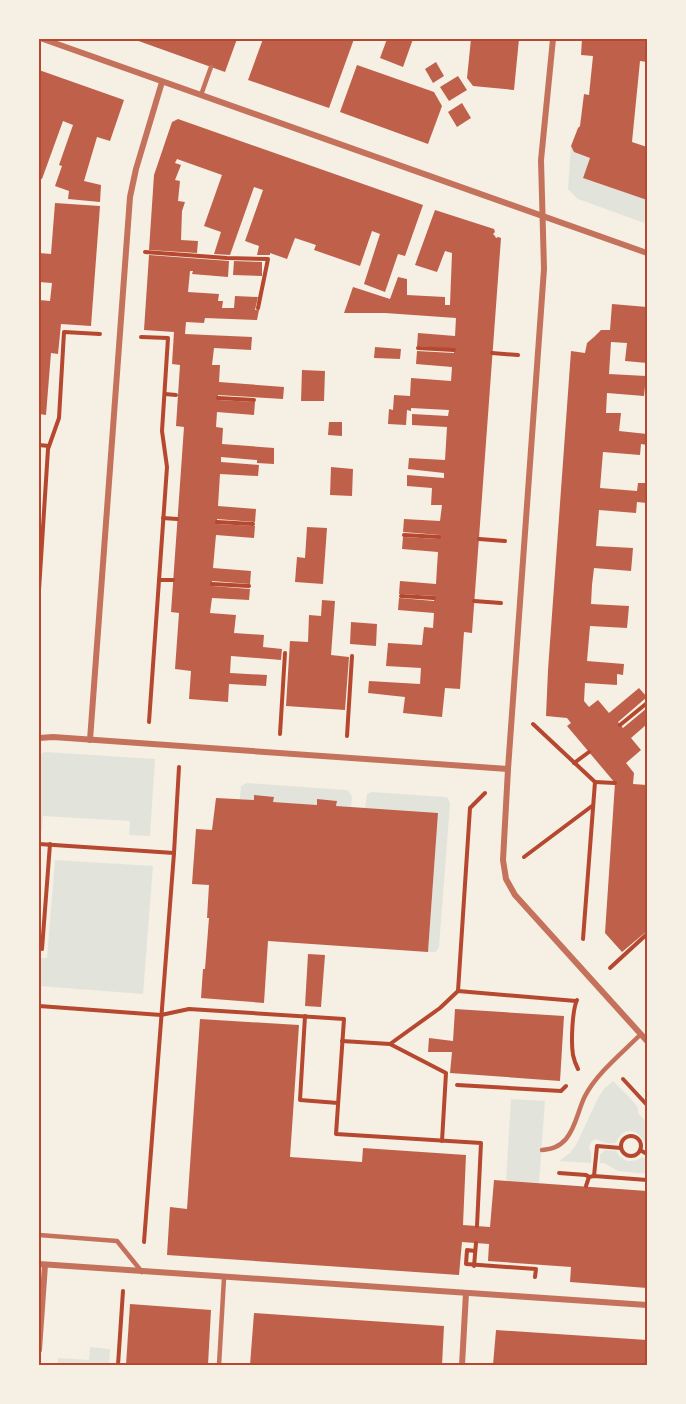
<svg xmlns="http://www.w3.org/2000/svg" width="686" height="1404" font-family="'Fira Sans',sans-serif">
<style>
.green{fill:#e2e4dc}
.building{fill:#bf614a}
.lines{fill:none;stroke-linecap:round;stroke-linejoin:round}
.path{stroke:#b5482f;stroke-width:4}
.service{stroke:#c5725c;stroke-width:4.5}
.minor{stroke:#c5725c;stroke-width:6}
.neatline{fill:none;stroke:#b5482f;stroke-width:2}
</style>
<rect width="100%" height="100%" fill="#f6efe4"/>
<g class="green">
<polygon points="571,146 574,152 590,158 583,178 647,200 647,224 578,199 568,189"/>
<polygon points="46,752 155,759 150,836 129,835 130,821 43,816 42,831 39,830 39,754"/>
<polygon points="247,783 346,790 349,791 352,797 351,808 336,806 337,802 317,800 317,805 273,802 274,797 254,800 240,799 241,786"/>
<polygon points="372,792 445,797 448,798 450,804 439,947 436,952 428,952 438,814 365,808 367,794"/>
<polygon points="55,860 153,866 143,994 39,986 39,958 47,958"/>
<path d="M613 1081 632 1100 638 1108V1113L647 1123V1148C642 1130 624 1123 616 1143 613 1143 610 1144 606 1143 598 1141 594 1134 589 1147L591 1153V1163L559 1161 570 1153 576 1145 597 1100 603 1090Z"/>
<polygon points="511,1099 545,1101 539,1183 506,1181"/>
<path d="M605 1150 616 1151C622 1162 632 1164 642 1157L647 1160V1174L618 1171 604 1163H600V1155Z"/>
<polygon points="90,1347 110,1349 109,1365 58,1365 58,1358 89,1360"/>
</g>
<g class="building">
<polygon points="133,39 237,39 225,72"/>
<polygon points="263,39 354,39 329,108 248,80"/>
<polygon points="387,39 413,39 403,67 380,58"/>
<polygon points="471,39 519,39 514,90 473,86 467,78"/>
<polygon points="582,39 647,39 647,62 640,61 632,142 647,147 647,200 583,178 590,158 574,152 571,146 578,128 580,126 584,94 589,95 593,56 581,55"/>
<polygon points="436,62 444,76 433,83 425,69"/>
<polygon points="357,65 434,92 442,106 428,144 340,112"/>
<polygon points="39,70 124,100 110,141 97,137 84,181 101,185 100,202 68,199 69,191 55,186 62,166 59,165 73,125 63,121 42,179 39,178"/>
<polygon points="458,76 467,90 449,101 440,87"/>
<polygon points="462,103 471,118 457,127 448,112"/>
<polygon points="178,119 423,205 405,256 398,254 385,292 364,284 380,234 372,231 360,266 314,250 316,245 295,238 287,259 270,253 270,255 257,255 259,246 245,241 263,190 254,187 230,255 214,254 221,232 204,226 222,175 177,159 175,163 181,165 175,180 180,181 178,201 185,202 182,211 181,240 198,241 197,253 149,250 154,175 172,122"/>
<polygon points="55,203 100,206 91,326 61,324 58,354 51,353 46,415 39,414 39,300 50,301 52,283 39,282 39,253 51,254"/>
<polygon points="435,210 494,229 495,232 493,234 495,236 496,238 498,237 501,238 472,633 464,632 460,689 445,688 442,717 403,713 405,697 368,693 369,681 420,684 421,668 386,666 388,643 422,645 424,627 433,628 434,613 398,610 399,598 434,601 435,596 399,594 400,581 436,584 437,567 438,552 402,549 403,537 439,539 439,537 440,535 403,532 404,519 440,521 442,505 431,505 432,488 407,486 407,475 444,478 444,473 408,469 409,458 445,460 447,427 412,425 412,414 448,416 449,410 411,408 411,411 407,410 406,425 388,424 389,409 393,410 394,395 410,396 411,378 451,381 452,367 416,364 417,351 454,353 454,349 417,346 418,333 455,336 456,318 385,313 344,313 353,287 390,299 398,277 407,279 407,295 445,297 445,305 450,305 452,253 445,251 437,272 415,265"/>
<polygon points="149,255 229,261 228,277 192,274 193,271 190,271 188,292 219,294 218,301 223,301 222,308 234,308 235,296 258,297 255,310 259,310 257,320 205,318 204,323 186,322 185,334 252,337 251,350 214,348 212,365 220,365 219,382 284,387 283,399 218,395 218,400 255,402 254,415 217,412 216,427 223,428 222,444 274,448 274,464 257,463 257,460 221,457 221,462 259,465 258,476 220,474 218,506 256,509 255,522 217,519 217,524 255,526 254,538 216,535 213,568 251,571 250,584 212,581 212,586 250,589 249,600 212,598 210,613 236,615 234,633 264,635 263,647 282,649 281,660 231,656 230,673 267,675 266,686 229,684 228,702 189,699 191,671 175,669 179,613 171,612 184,427 176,426 180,365 172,364 174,332 144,330"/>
<polygon points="234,261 262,262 262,276 233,275"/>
<polygon points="612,304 647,307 647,363 625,361 627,343 611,342 609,374 646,376 644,396 607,393 606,413 621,413 619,431 647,434 647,445 641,444 640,455 603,452 600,488 637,491 638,483 647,483 647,503 637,502 636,513 599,510 596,546 633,548 632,560 631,571 594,568 592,585 591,604 629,606 627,628 590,626 587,661 624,664 623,675 617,674 617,685 585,683 584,701 589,707 598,700 609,713 639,688 647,697 618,722 623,728 647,708 647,724 631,738 641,750 626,763 634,773 633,784 647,785 647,931 622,952 605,933 615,783 567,726 571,723 567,718 546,716 548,670 571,351 585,353 587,343 594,337 601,330 610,330"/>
<polygon points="375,347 401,349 400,359 374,358"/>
<polygon points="302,370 325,371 324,401 301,401"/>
<polygon points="329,422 342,422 342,436 328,435"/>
<polygon points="331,467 353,469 352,496 330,495"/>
<polygon points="307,527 327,528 323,584 295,582 297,557 305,558"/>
<polygon points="322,600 335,601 331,655 349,657 345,710 286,706 290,641 308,642 309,615 321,616"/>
<polygon points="351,622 377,624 376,646 350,644"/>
<polygon points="254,795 274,797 273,802 317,805 317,799 337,801 336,806 438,813 428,952 268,941 264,1003 201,998 203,969 205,969 209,918 207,918 209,885 192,884 196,829 212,830 216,798 254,800"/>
<polygon points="308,954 325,955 321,1007 305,1006"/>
<polygon points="455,1009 564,1016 560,1081 450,1073 452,1052 428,1052 429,1038 453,1041"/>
<polygon points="200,1019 299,1025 290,1157 362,1162 363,1148 466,1155 463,1225 490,1227 494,1180 647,1191 647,1288 570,1282 571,1267 488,1261 489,1244 462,1242 459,1275 167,1255 170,1207 187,1209"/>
<polygon points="130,1304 211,1310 208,1365 126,1365"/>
<polygon points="254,1313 444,1326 442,1365 250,1365"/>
<polygon points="496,1330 647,1340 647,1365 493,1365"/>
</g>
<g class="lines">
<g class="path">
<polyline points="145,252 227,258 268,259 258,308"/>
<polyline points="141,337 168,338 162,431 167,467 149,722"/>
<polyline points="418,348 454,350"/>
<polyline points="492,353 518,355"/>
<polyline points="165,394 176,395"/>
<polyline points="218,398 254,400"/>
<polyline points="39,445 49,446"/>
<polyline points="163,518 177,519"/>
<polyline points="217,522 253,524"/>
<polyline points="404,535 439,537"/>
<polyline points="479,539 505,541"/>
<polyline points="159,580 173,580"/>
<polyline points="212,584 249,586"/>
<polyline points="39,590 48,449 59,418 64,332 100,334"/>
<polyline points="401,596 434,598"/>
<polyline points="474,601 501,603"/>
<polyline points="533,724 595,782 583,939"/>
<polyline points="620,725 647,703"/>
<polyline points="280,734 285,653"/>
<polyline points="347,736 352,656"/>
<polyline points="574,763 589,752"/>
<polyline points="595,782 615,783"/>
<polyline points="485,793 470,808 458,991 576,1001"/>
<polyline points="39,844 174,853"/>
<polyline points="524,857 592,806"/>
<polyline points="42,949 50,844"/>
<polyline points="610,968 647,934"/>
<path d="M577 1000C572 1011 571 1043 573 1055 574 1060 576 1065 578 1069"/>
<polyline points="39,1006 161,1015 189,1009 344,1019 336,1134 481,1143 477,1226"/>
<polyline points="305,1016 300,1100 338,1103"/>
<polyline points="342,1041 390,1044 440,1008 458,991"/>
<polyline points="390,1044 446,1073 442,1141"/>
<polyline points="623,1079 647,1105"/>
<polyline points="457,1085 561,1091 566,1086"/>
<circle cx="631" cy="1146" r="10"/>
<polyline points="640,1150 647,1154"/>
<polyline points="559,1173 586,1175 589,1177"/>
<polyline points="594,1176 597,1146 621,1148"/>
<polyline points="586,1186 589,1177 594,1176 647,1180"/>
<polyline points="144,1242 174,853 179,767"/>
<polyline points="475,1251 467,1250 466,1264 536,1269 535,1277"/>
<polyline points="474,1266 476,1243"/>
<polyline points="118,1365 123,1291"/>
</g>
<g class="service">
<polyline points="201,95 211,67"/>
<path d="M542 1150C552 1149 559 1147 566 1139 576 1127 578 1110 585 1096 597 1073 622 1053 641 1034"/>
<polyline points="39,1235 117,1241 142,1272"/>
<polyline points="219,1365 224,1278"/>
</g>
<g class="minor">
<polyline points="43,39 647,253"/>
<polyline points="553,39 541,160 544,269 508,769 503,860 506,879 515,895 647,1041"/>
<polyline points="39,738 53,737 508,769"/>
<polyline points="90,740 130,197 136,169 162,82"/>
<polyline points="39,1264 647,1305"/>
<polyline points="39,1350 45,1265"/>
<polyline points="462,1365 466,1293"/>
</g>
</g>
<rect width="686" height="1404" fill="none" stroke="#f6efe4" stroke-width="81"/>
<rect x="40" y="40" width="606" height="1324" class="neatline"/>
</svg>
